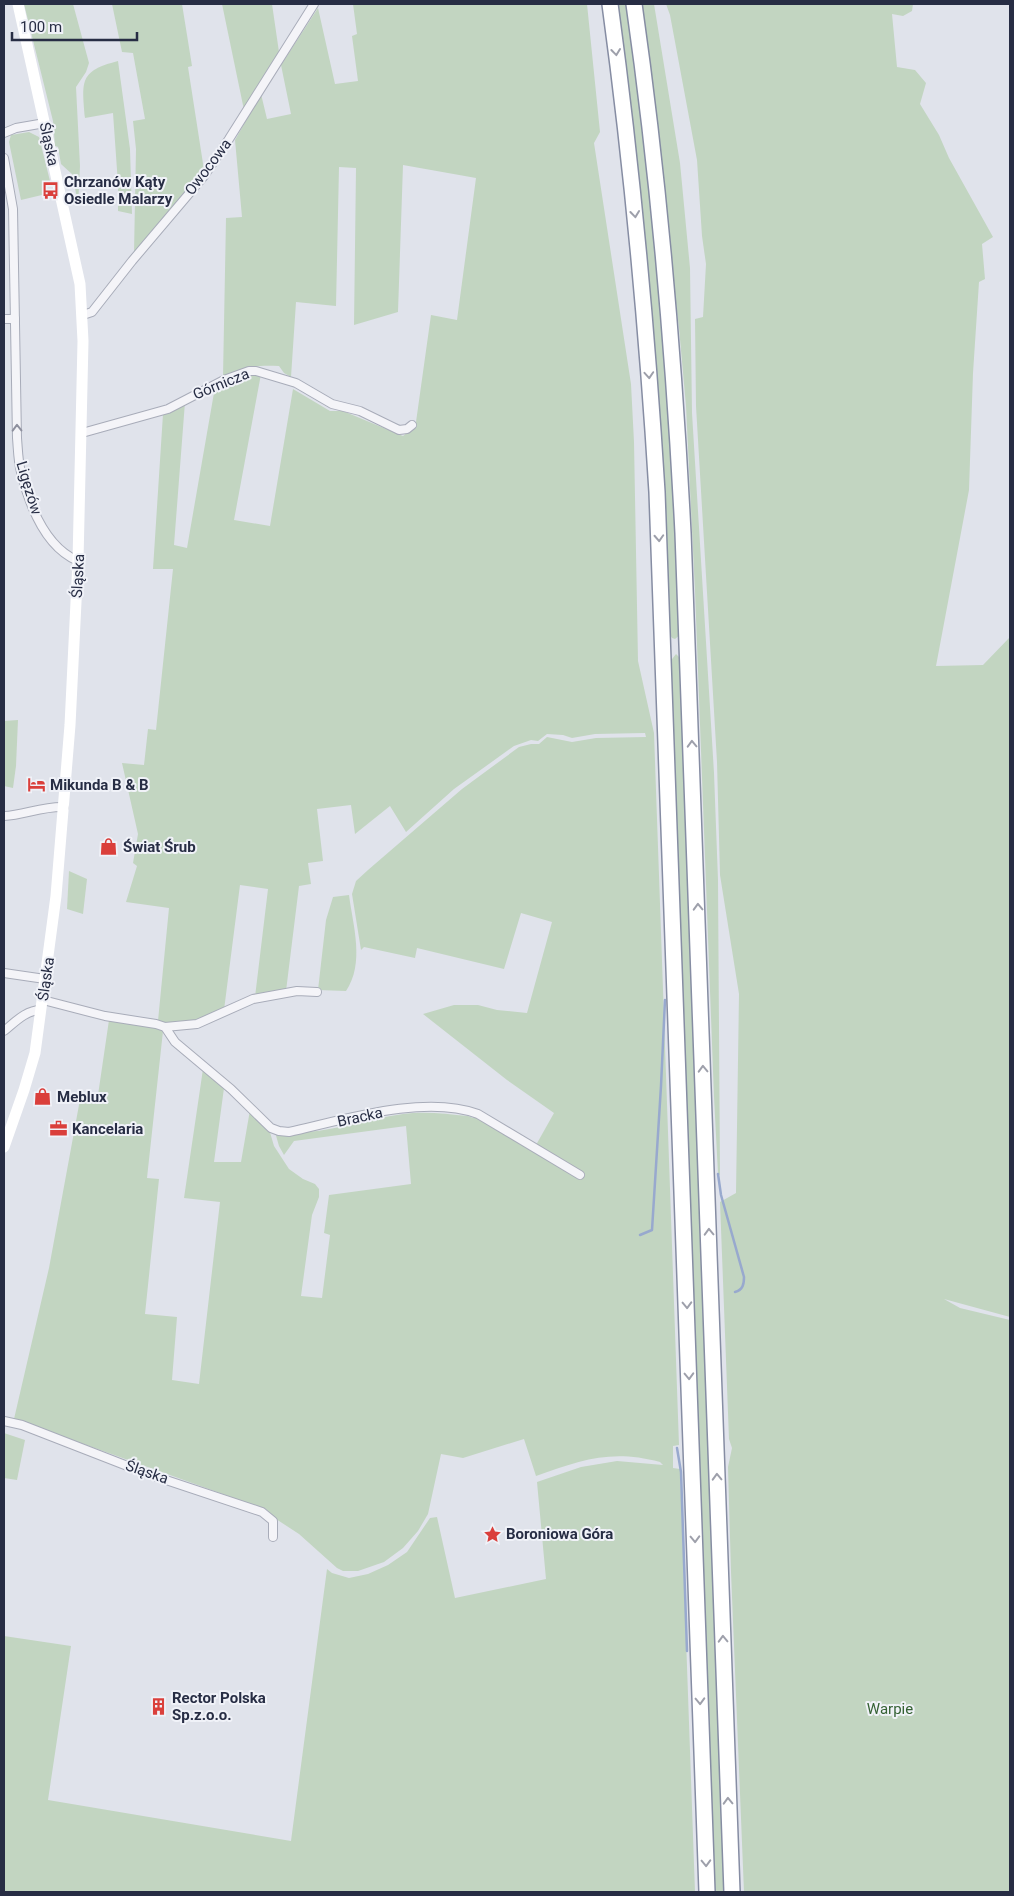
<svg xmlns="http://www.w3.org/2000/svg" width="1014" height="1896" font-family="Roboto,sans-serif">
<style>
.green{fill:#c2d5c1}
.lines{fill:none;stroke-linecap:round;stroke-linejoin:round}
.stream{stroke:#98a9ce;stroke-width:2.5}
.minor-casing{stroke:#a8acb9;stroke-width:10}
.motorway-casing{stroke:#868da3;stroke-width:18}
.minor{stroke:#f4f4f8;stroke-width:8}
.secondary{stroke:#fff;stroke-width:11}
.motorway{stroke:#fff;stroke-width:15}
.oneway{stroke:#9ea0ab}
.oneway2{stroke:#8e909e}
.labels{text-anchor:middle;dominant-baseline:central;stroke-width:4;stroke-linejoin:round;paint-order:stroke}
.street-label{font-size:15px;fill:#272d44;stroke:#f0f2f8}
.poi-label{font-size:15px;font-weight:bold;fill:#272d44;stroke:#f0f2f8;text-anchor:start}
.park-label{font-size:15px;fill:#346133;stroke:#f0f2f8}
</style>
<rect width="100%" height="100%" fill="#e0e3eb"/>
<g class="green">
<polygon points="24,4 73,4 89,63 86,72 76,87 80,166 78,206 73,175 61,164 58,147 55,146 53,121"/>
<polygon points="112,4 182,4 192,66 188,67 204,170 134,253 136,149 133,121 145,119 133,53 122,52"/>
<polygon points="222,4 272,4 279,52 244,110"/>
<path d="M353 4H587L600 132 594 143 631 384 634 442 638 661 654 733 679 1445 673 1446V1468L680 1469 695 1892H4V1636L71 1646 48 1800 291 1841 327 1569 332 1573 349 1578 368 1574 388 1565 407 1552 430 1518 437 1517 455 1598 546 1579 537 1482 581 1467 617 1461 663 1465 660 1462C611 1449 581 1460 536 1476L524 1439 463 1458 441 1454 428 1514 418 1531 403 1548 384 1562 358 1571H343L337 1568 299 1534 276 1519 267 1510 14 1419 49 1268 81 1094 98 1095 109 1020 154 1026 163 1031 147 1178 159 1179 145 1314 177 1317 172 1380 199 1384 220 1202 184 1198 203 1069 224 1088 214 1162H241L250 1110 269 1129 274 1146 289 1169 303 1179 315 1184 319 1189V1197L312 1215 301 1296 322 1298 330 1235 324 1233 329 1195 411 1184 406 1126 294 1141 284 1155 279 1146 275 1132C318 1137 361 1120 403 1114 425 1111 446 1114 468 1116L473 1118 479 1112 536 1145 554 1113 507 1080 423 1014 454 1005H478L497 1010 527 1013 552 922 521 913 504 969 417 948 415 958 364 947 361 950 352 894 356 881 368 870 462 789 519 747 531 744H539L547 737 572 742 596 738 646 737 645 733 595 734 572 738 563 735 547 734 538 741 531 740 514 746 454 789 406 832 390 806 355 834 351 805 317 809 323 861 308 863 311 884 299 886 286 991 255 997 268 889 240 885 224 1010C204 1019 180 1030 158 1021L169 908 126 902 137 866 133 863 138 834 122 763 144 765 148 729 156 730 173 569H153L163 414 185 402 174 545 187 548 215 387 247 374H261L234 520 270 526 293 389 330 411H343L403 436 413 428 416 422 431 315 457 320 476 178 403 165 398 312 354 325 356 168 339 167 336 306 296 302 291 377 284 373 279 366C252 365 248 367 223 377L226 218 242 217 235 140 261 94 267 119 291 114 281 65 318 8 335 84 358 81 352 36 357 34Z"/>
<polygon points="616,4 628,4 651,200 669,399 682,633 675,639 672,638 668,631"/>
<polygon points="641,4 654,4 680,163 690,268 692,413 714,773 718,880 720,1175 718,1174 714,1097 695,591 686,406 679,328"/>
<polygon points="666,4 913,4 912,11 903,16 892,14 897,67 915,70 926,83 920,104 939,135 949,158 993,237 982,244 985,279 979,282 973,373 969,490 936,666 983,665 1010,637 1010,1317 944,1299 960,1308 1010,1320 1010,1892 744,1892 731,1572 728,1467 732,1448 729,1439 720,1202 736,1193 739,994 720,875 717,762 696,406 695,319 703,317 706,264 702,236 697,160 670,15"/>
<path d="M118 61 130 149 132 214 118 211V184L113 113 85 118C82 81 79 71 118 61Z"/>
<polygon points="29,132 39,137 50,181 44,182 46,194 21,200 9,142 11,135"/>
<polygon points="676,654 683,661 726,1892 713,1892 669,663"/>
<polygon points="18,720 16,766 13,788 4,786 4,721"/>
<polygon points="69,871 87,879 83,914 67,909"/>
<path d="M349 895C353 926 365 963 346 991L318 990 326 920 333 897Z"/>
<polygon points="4,1433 25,1440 17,1480 4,1478"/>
</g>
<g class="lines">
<g class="stream">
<path d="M718 1174 721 1195 744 1277C744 1284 743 1290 735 1292"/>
<polyline points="640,1235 652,1230 661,1086 665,1000"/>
<polyline points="677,1448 681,1472 687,1651"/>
</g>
<defs>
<g id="minor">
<polyline points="4,133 16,128 45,123"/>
<path d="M4 158 13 209 17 438C18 449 18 461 21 472 29 504 45 547 78 561"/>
<polyline points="83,315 92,312 132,261 204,176 229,139 314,4"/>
<polyline points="4,319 15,319"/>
<polyline points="82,433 168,409 224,380 249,371 256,371 296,383 332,404 360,411 399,430 407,429 412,425"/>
<path d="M4 816C24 815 43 806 64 807"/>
<polyline points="4,973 45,979"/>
<path d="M43 1000 105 1016 156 1024 165 1027 175 1042 231 1089 271 1128 279 1131 289 1132C343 1120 425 1094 478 1114L580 1175"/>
<polyline points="165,1027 197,1024 253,999 297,991 317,992"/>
<path d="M4 1031C15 1022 26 1010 41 1010"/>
<polyline points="4,1421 22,1425 148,1474 262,1512 273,1521 273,1537"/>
</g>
<g id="motorway">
<path d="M610 4C632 166 647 329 657 492L707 1892"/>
<path d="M634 4C659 179 674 356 683 533L732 1892"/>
</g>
</defs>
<use href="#minor" class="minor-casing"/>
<use href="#motorway" class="motorway-casing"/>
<use href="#minor" class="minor"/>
<polyline class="secondary" points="4,1147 24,1090 35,1053 56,896 70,725 78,561 83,341 80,284 18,4"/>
<use href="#motorway" class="motorway"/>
</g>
<defs><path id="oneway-chevron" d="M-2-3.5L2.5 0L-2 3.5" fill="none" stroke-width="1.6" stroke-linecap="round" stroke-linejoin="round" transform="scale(1.25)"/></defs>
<g class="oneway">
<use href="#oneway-chevron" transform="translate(616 52) rotate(83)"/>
<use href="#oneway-chevron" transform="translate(635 214) rotate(84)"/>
<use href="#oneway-chevron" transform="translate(649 375) rotate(86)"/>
<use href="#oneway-chevron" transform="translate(659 538) rotate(87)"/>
<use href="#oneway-chevron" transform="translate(692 744) rotate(-92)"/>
<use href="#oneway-chevron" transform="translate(698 907) rotate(-92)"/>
<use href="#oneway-chevron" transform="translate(703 1069) rotate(-92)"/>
<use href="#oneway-chevron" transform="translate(709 1232) rotate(-92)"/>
<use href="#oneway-chevron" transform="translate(687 1305) rotate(88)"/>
<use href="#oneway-chevron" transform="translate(689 1376) rotate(88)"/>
<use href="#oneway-chevron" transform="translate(717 1477) rotate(-92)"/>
<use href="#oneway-chevron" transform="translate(695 1539) rotate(88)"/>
<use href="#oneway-chevron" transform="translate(723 1639) rotate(-92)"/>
<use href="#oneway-chevron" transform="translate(700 1701) rotate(88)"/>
<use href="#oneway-chevron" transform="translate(728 1801) rotate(-92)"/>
<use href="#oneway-chevron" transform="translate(706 1863) rotate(88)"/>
</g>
<use class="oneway2" href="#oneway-chevron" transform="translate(17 428) rotate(-91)"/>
<defs>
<symbol id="bus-bare" viewBox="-9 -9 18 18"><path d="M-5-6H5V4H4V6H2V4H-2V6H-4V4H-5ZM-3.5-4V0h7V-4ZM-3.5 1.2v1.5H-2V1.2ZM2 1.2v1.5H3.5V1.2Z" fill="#da3f3b" stroke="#f0f2f8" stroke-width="2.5" paint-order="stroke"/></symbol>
<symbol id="hotel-bare" viewBox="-9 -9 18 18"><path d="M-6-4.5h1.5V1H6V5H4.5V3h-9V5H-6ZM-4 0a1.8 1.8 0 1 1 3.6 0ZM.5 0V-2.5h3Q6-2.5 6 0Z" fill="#da3f3b" stroke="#f0f2f8" stroke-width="2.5" paint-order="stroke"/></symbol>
<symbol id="shop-bare" viewBox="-9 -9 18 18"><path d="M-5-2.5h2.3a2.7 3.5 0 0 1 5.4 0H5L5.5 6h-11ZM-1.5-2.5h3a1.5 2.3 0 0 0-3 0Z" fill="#da3f3b" stroke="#f0f2f8" stroke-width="2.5" paint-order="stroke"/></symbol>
<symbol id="office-bare" viewBox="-9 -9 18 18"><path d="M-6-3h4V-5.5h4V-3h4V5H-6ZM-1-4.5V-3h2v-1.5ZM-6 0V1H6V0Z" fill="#da3f3b" stroke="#f0f2f8" stroke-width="2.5" paint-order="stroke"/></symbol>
<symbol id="sight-bare" viewBox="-9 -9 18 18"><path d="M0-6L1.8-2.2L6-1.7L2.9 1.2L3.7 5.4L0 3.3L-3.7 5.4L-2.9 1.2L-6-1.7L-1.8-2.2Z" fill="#da3f3b" stroke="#f0f2f8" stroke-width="2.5" paint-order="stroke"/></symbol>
<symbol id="building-bare" viewBox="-9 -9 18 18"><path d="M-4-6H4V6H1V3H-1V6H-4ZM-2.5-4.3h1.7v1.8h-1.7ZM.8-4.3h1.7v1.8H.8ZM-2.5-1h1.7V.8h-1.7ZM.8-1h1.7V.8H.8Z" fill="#da3f3b" stroke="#f0f2f8" stroke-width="2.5" paint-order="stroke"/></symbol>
</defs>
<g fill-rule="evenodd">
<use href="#bus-bare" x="38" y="178" width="25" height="25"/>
<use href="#hotel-bare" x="24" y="772" width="25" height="25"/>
<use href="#shop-bare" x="96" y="834" width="25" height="25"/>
<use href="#shop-bare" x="30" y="1084" width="25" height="25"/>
<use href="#office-bare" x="46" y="1116" width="25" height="25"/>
<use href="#sight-bare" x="480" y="1522" width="25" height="25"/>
<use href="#building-bare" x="146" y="1694" width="25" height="25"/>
</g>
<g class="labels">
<g class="street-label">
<text transform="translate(49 144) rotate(78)">Śląska</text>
<text transform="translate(208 167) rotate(-53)">Owocowa</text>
<text transform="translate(221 384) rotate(-22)">Górnicza</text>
<text transform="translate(29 488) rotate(73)">Ligęzów</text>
<text transform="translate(78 576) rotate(-87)">Śląska</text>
<text transform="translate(46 979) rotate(-82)">Śląska</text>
<text transform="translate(360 1117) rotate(-12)">Bracka</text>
<text transform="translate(147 1472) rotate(19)">Śląska</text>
</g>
<g class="poi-label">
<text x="64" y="182">Chrzanów Kąty<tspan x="64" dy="17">Osiedle Malarzy</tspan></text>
<text x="50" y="785">Mikunda B &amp; B</text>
<text x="123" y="847">Świat Śrub</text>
<text x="57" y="1097">Meblux</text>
<text x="72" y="1129">Kancelaria</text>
<text x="506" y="1534">Boroniowa Góra</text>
<text x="172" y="1698">Rector Polska<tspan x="172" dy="17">Sp.z.o.o.</tspan></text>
</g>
<g class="park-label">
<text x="890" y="1709">Warpie</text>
</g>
</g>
<rect width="1014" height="1896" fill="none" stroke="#272d44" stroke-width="10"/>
<path d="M12 32v8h125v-8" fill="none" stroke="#272d44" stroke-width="2.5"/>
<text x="20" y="32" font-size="15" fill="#272d44" stroke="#f0f2f8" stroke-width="4" paint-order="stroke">100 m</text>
</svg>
